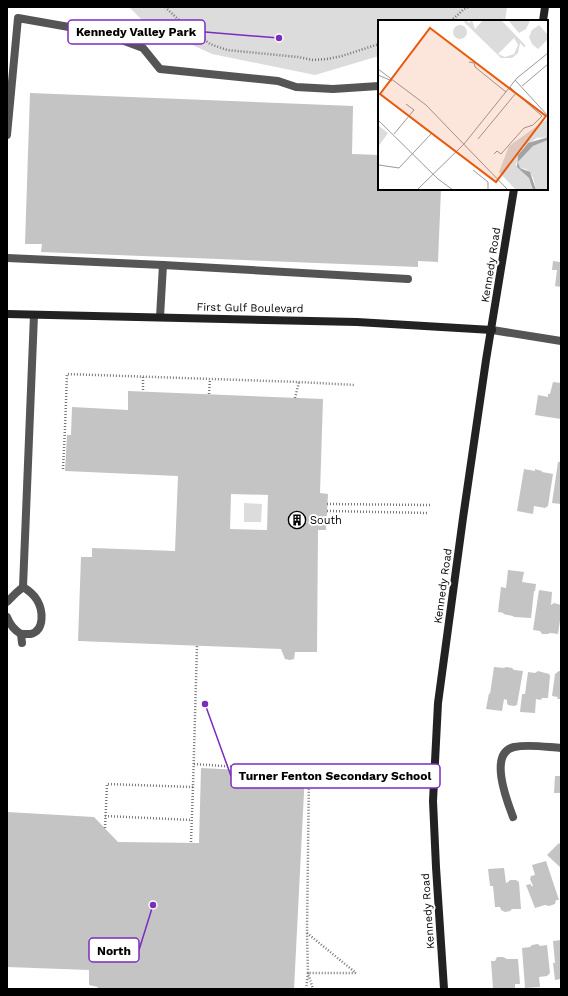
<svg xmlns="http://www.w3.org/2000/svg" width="568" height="996" font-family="'Work Sans',sans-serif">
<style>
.green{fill:#dcdcdc}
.building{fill:#c4c4c4;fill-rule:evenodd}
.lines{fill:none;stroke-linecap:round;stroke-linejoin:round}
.path{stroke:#777;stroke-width:2.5;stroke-dasharray:1 2;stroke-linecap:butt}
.lane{stroke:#555;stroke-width:8}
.street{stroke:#555;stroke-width:8}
.secondary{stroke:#222;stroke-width:8}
.labels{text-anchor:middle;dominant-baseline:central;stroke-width:4;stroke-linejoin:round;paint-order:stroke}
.street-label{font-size:11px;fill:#000;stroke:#fff}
.poi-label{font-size:11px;fill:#000;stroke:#fff;text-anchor:start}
.inset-road{fill:none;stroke:#999;stroke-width:1}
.view{fill:#e8590c;fill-opacity:0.15;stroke:#e8590c;stroke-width:2}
.inset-edge{fill:none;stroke:#000;stroke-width:2}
.leader{fill:none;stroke:#7b2cbf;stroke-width:1.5}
.callout-dot{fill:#7b2cbf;stroke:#fff;stroke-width:1.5}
.callout{fill:#fff;stroke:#7b2cbf;stroke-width:1.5}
.callout-label{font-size:12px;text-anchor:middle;font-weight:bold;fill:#000}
</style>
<rect width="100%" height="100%" fill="#fff"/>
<g class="green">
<polygon points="129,7 507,7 505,21 379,21 379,56 315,75 212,54 145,23"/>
<polygon points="244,503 262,504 261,522 244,522"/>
</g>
<g class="building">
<polygon points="30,93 353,106 352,154 379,155 379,189 441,189 438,262 418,261 418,267 41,252 42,244 25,244"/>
<polygon points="553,261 560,262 561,287 555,286 557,270 552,270"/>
<polygon points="553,382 561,383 561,419 535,415 538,395 548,397 548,394 550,394"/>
<path d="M128 391 323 399 320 493 328 494 326 530H318L317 652H295L294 659 290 660 285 659 281 649 78 641 81 557H92V548L175 551 178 476 65 471 67 435H71L72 407 128 410ZM231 494 268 495 267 530 230 529Z"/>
<polygon points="558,462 561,462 561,504 552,503"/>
<polygon points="524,469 535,471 535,469 542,471 542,472 553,474 548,506 545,508 534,506 533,514 517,511"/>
<polygon points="508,570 524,572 522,582 536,584 535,591 534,591 531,618 514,617 513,616 503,614 504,613 498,612 501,587 506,588"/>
<polygon points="539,590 552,592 551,605 554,603 561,605 561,614 558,634 550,633 548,634 542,634 540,631 533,630"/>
<polygon points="494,667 504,668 506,667 512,668 514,670 523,671 517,705 514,706 508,705 507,703 507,700 504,699 502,711 486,709 489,693 490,694"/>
<polygon points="538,671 549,674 550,676 548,698 542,698 541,700 536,699 535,713 520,712 522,694 525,694 528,672 535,673"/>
<polygon points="559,671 561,671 561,699 557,699 558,697 552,696 555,674"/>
<polygon points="201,768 305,773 294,989 97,989 98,987 89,985 89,970 7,967 7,812 94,817 118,842 199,843"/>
<polygon points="555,776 561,776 561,793 554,793"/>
<polygon points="559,843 561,846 561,868 547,855"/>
<polygon points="546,861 559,900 556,900 555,904 549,906 545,905 535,908 526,885 531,884 531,886 533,886 530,879 531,876 535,875 532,865"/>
<polygon points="504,868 506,883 508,882 510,880 516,880 519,882 521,909 512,909 510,911 505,912 501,910 500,907 495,907 493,886 490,886 488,869"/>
<polygon points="561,940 561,979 555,980 553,963 555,963 553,941"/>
<polygon points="538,944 540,946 547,945 550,973 547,976 539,977 540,987 525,988 522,948 530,947 532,945"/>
<polygon points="497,957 503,957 507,959 518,959 520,984 515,984 515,988 514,989 493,989 491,961 495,961"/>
</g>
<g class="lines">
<g class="path">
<polyline points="165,7 180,21 210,44 227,50 298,57 313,60 327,59 342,56 379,44"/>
<polyline points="451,21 464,9 469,7"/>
<polyline points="143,377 143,391"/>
<polyline points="209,394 210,379"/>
<polyline points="295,398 299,382"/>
<polyline points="63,469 65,428 67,374 299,382 355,385"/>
<polyline points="327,504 430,505"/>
<polyline points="327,511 429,513"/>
<polyline points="194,764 309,772 307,933 308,973 357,973"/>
<polyline points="105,816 192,820"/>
<polyline points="105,828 107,784 193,787 197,646"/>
<polyline points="191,842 193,787"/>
<polyline points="307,933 356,973"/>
<polyline points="306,989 308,973 313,989"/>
</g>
<g class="lane">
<polyline points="7,135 18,18 103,33 143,48 160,69 278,81 296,87 333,89 379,86"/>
<polyline points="7,258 163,265 408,279"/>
<polyline points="160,317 163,265"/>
<polyline points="7,602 16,593 23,587 34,315"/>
<path d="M7 617C10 625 14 630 21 634L22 643"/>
<path d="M21 634C24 634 28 634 31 634 45 630 43 610 37 600 34 595 28 590 23 587"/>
</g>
<g class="street">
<polyline points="492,330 561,341"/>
<path d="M513 817C507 801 488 753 514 747 529 744 546 747 561 748"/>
</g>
<g class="secondary">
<polyline points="543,21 545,7"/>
<polyline points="7,314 357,322 492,330"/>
<polyline points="444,989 436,867 433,801 438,703 463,518 486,360 514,189"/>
</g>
</g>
<defs>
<symbol id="building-ring" viewBox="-11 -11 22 22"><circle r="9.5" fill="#fff" stroke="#000" stroke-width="1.5"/><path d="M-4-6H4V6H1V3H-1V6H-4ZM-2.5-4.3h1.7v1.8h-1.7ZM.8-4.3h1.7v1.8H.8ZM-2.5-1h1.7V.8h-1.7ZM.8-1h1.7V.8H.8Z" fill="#000"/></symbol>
</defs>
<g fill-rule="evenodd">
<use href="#building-ring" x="287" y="510" width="20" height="20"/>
</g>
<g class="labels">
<g class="street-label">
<text transform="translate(491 265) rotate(-81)">Kennedy Road</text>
<text transform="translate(250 308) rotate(1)">First Gulf Boulevard</text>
<text transform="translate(443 586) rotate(-82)">Kennedy Road</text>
<text transform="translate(428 911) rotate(-94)">Kennedy Road</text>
</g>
<g class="poi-label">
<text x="310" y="520">South</text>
</g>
</g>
<g transform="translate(378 20)">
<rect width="170" height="170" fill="#fff"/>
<path d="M88 0 91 3 94 0 97 9 105 0H123L148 26 146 27 142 23 140 33 134 38H123L86 2ZM136 18 140 25 136 34 127 37 120 34ZM130 0H152V1L148 9 141 13ZM75 12a7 7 0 1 1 14 0a7 7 0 1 1-14 0ZM161 5 170 15V19L160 29 154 24 151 17 154 10ZM169 99 170 117 159 118 142 129 138 145 151 158 155 170H138L121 152 131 126ZM0 105 10 113 0 127ZM170 120V170H158L155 157 148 149 142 148 140 142 155 126Z" fill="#dcdcdc" fill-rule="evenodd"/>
<path d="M170 117V120L155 126 140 142 142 148 152 152 158 170H155L151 158 139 147 140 135 150 123Z" fill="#a3a3a3"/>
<path class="inset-road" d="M91 42 96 43 97 47 128 72M0 49 48 85 130 170M0 55 14 61M137 60 170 96M144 66 170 44M0 100 60 159 75 170M16 114 36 90 28 84M100 119 138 73 132 67M116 134 119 131 123 134 146 108 155 105 164 96 138 73M1 145 21 148 53 114M95 150 110 162V170M39 170 86 124 139 58 170 33"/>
<path class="view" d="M52 8 168 96 118 162 2 74Z"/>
<rect width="170" height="170" class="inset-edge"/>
</g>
<path class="leader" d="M279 38L205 32M205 704L231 776M153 905L139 950"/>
<g class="callout-dot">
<circle cx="279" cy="38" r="4"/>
<circle cx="205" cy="704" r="4"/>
<circle cx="153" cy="905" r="4"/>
</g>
<g class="callout">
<rect x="68" y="20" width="137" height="24" rx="4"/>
<rect x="231" y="764" width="209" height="24" rx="4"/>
<rect x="89" y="938" width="50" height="24" rx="4"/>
</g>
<g class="callout-label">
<text x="136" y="36">Kennedy Valley Park</text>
<text x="335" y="780">Turner Fenton Secondary School</text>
<text x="114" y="955">North</text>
</g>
<rect width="568" height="996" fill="none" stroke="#000000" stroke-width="16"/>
</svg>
